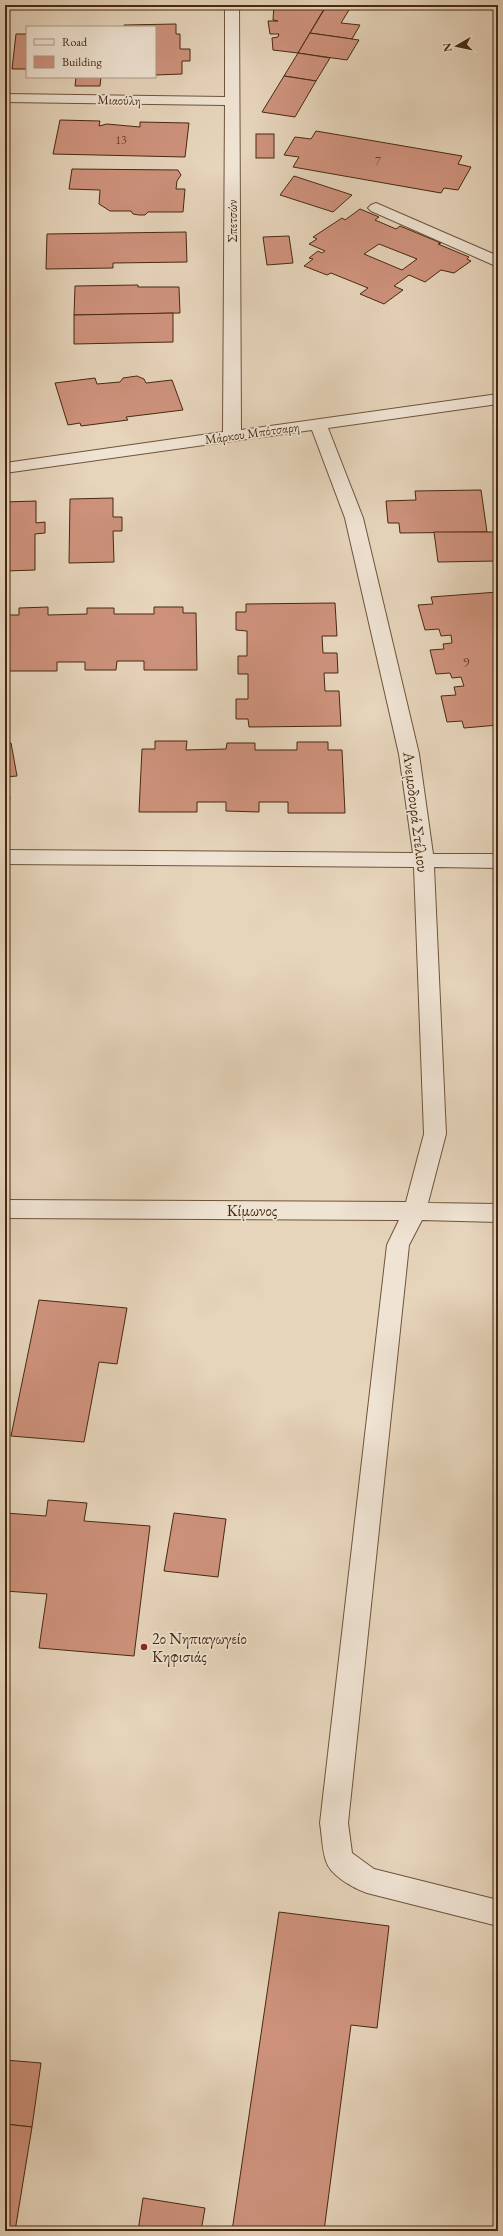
<svg xmlns="http://www.w3.org/2000/svg" width="503" height="2236" font-family="'EB Garamond',serif">
<style>
.building{fill:#ce927c;stroke:#47290f;fill-rule:evenodd}
.lines{fill:none;stroke-linecap:round;stroke-linejoin:round}
.lane-casing{stroke:#6f543a;stroke-width:2}
.street-casing{stroke:#6f543a;stroke-width:2}
.lane{fill:#efe3d3;fill-rule:evenodd}
.street{fill:#efe3d3;fill-rule:evenodd}
.poi-dot{fill:#8f2418;stroke:#efe3d3;stroke-width:1.5}
.labels{text-anchor:middle;dominant-baseline:central;stroke-width:3.5;stroke-linejoin:round;paint-order:stroke}
.far-number-label{font-size:12px;fill:#69432a}
.far-street-label{font-size:13px;fill:#47290f;stroke:#efe3d3}
.number-label{font-size:14px;fill:#69432a}
.street-label{font-size:16px;fill:#47290f;stroke:#efe3d3}
.poi-label{font-size:16px;fill:#47290f;stroke:#efe3d3;text-anchor:start}
</style>
<rect width="100%" height="100%" fill="#e6d4bb"/>
<filter id="stains"><feTurbulence type="fractalNoise" baseFrequency=".005" numOctaves="4"/><feColorMatrix values="0 0 0 0 .2 0 0 0 0 .09 0 0 0 0 .02 0 0 0 .5 -.17"/></filter>
<radialGradient id="worn" r=".72"><stop offset=".6" stop-color="#630" stop-opacity="0"/><stop offset="1" stop-color="#630" stop-opacity=".3"/></radialGradient>
<g class="building">
<polygon points="274,5 302,5 302,7 312,7 312,9 324,9 298,53 273,50 272,38 278,37 279,34 270,34 268,21 278,21 273,20"/>
<polygon points="327,5 352,5 341,23 360,25 352,39 310,33"/>
<polygon points="176,24 176,34 180,34 180,49 190,49 190,61 182,61 182,74 155,75 155,27 124,27 124,25"/>
<polygon points="310,33 359,40 347,60 298,53"/>
<polygon points="16,34 27,34 27,69 12,69"/>
<polygon points="298,53 330,58 316,81 284,76"/>
<polygon points="284,76 316,81 295,117 262,112"/>
<polygon points="76,77 101,77 100,86 75,86"/>
<polygon points="60,120 100,121 99,126 107,124 140,127 140,122 189,123 185,157 53,154"/>
<polygon points="316,131 462,156 458,164 471,167 458,190 444,188 441,193 293,167 299,157 284,155 295,137 311,139"/>
<rect x="256" y="134" width="18" height="24"/>
<polygon points="72,169 178,170 181,175 177,181 176,189 185,189 183,212 148,212 145,215 139,215 133,214 131,211 110,211 99,204 100,190 69,189"/>
<polygon points="294,176 352,195 333,212 280,195"/>
<path d="M360 209 379 217 375 220 396 229 400 226 441 243 438 244 469 257 467 259 471 261 454 273 441 270 425 282 409 275 394 286 403 290 384 304 360 294 368 288 331 273 327 275 304 266 313 259 309 258 318 251 322 253 325 251 309 244 317 239 313 237 342 218 345 220ZM379 244 417 259 402 270 364 254Z"/>
<polygon points="186,232 187,262 113,263 113,268 46,269 47,234"/>
<polygon points="289,236 293,263 267,265 263,237"/>
<polygon points="138,285 138,287 179,287 180,313 74,315 75,286"/>
<polygon points="173,313 173,342 74,344 74,315"/>
<polygon points="137,376 144,379 146,383 172,380 183,410 126,417 128,420 81,426 80,423 68,425 55,383 95,378 97,384 120,382 123,378"/>
<polygon points="495,477 498,477 498,501 497,501"/>
<polygon points="481,490 487,532 400,533 399,523 388,523 386,501 416,500 415,491"/>
<polygon points="113,498 113,517 122,517 122,531 113,531 114,562 69,563 70,499"/>
<polygon points="36,501 36,523 45,522 45,533 35,534 35,570 5,571 5,502"/>
<polygon points="434,532 498,532 498,561 438,562"/>
<polygon points="498,592 498,725 464,728 462,721 447,722 441,696 456,695 454,687 464,686 461,677 452,678 450,673 436,674 430,650 444,649 443,644 452,643 451,635 441,636 439,629 425,630 418,605 433,604 431,597"/>
<polygon points="335,603 337,636 322,636 323,653 337,653 338,673 324,673 325,691 339,691 341,726 249,727 248,719 236,719 236,699 248,699 248,674 238,674 238,656 247,656 247,631 236,630 236,612 246,612 246,604"/>
<polygon points="48,607 48,615 87,614 87,608 114,608 114,614 154,614 154,607 183,607 183,613 196,613 197,670 144,670 144,661 117,661 116,670 85,670 85,662 57,662 57,671 5,671 7,615 19,615 19,608"/>
<polygon points="155,741 187,741 186,750 226,749 227,743 255,743 255,750 297,750 297,742 328,742 328,750 342,750 345,813 288,813 288,802 259,802 259,812 226,811 226,802 197,802 197,812 139,812 142,749 155,749"/>
<polygon points="5,743 11,743 17,776 6,777 10,799 5,800"/>
<polygon points="39,1300 127,1308 117,1364 99,1362 84,1442 11,1436"/>
<polygon points="48,1500 87,1503 84,1521 150,1526 134,1656 39,1648 47,1594 5,1591 5,1513 46,1516"/>
<polygon points="174,1513 226,1519 218,1577 164,1571"/>
<polygon points="279,1912 389,1926 377,2028 351,2025 324,2231 232,2231"/>
<polygon points="5,2060 41,2063 32,2127 5,2124"/>
<polygon points="5,2124 32,2127 15,2231 5,2231"/>
<polygon points="143,2198 205,2208 201,2231 138,2231"/>
</g>
<g class="lines">
<defs>
<polygon id="lane" points="376,203 498,256 498,267 371,211 368,208 371,205"/>
<path id="street" d="M225 5H239L241 430 498 394V404L328 428 363 518 419 754 433 854H498V868L434 867 446 1134 428 1203 498 1204V1222L422 1220 409 1245 348 1823 352 1853 374 1869 498 1900V1926L367 1893C353 1888 330 1875 326 1861 322 1849 322 1835 320 1823L387 1245 399 1220 5 1218V1200L406 1202 424 1134 414 867 5 864V850L413 853 399 754 345 518 312 430 5 473V463L223 432 225 105 5 102V94L225 97Z"/>
</defs>
<use href="#lane" class="lane-casing"/>
<use href="#street" class="street-casing"/>
<use href="#lane" class="lane"/>
<use href="#street" class="street"/>
</g>
<circle class="poi-dot" cx="144" cy="1647" r="4"/>
<g class="labels">
<g class="far-number-label">
<text x="121" y="140">13</text>
<text x="378" y="161">7</text>
</g>
<g class="far-street-label">
<text transform="translate(119 100) rotate(1)">Μιαούλη</text>
<text transform="translate(232 221) rotate(-90)">Σπετσών</text>
<text transform="translate(252 433) rotate(-8)">Μάρκου Μπότσαρη</text>
</g>
<g class="number-label">
<text x="466" y="662">9</text>
</g>
<g class="street-label">
<text transform="translate(416 812) rotate(83)">Ανεμοδουρά Στέλιου</text>
<text x="252" y="1210">Κίμωνος</text>
</g>
<g class="poi-label">
<text x="152" y="1638">2ο Νηπιαγωγείο<tspan x="152" dy="18">Κηφισιάς</tspan></text>
</g>
</g>
<rect width="503" height="2236" fill="none" stroke="#e6d4bb" stroke-width="20"/>
<rect x="6" y="6" width="491" height="2224" fill="none" stroke="#47290f" stroke-width="2"/>
<rect x="10" y="10" width="483" height="2216" fill="none" stroke="#47290f"/>
<rect x="26" y="26" width="130" height="52" fill="#efe3d3" stroke="#ac9985"/>
<rect x="34" y="39" width="20" height="6" fill="#efe3d3" stroke="#ac9985"/>
<text x="62" y="46" font-size="12" fill="#47290f">Road</text>
<rect x="34" y="56" width="20" height="12" fill="#ce927c" stroke="#ac9985"/>
<text x="62" y="66" font-size="12" fill="#47290f">Building</text>
<g transform="translate(457 46) rotate(261)" stroke="#efe3d3" stroke-width="3" paint-order="stroke">
<path d="M0-3L7 15L0 10L-7 15Z" fill="#47290f"/>
<text y="-6" font-size="11" font-weight="bold" text-anchor="middle" fill="#47290f">N</text>
</g>
<rect width="100%" height="100%" filter="url(#stains)"/>
<rect width="100%" height="100%" fill="url(#worn)"/>
</svg>
